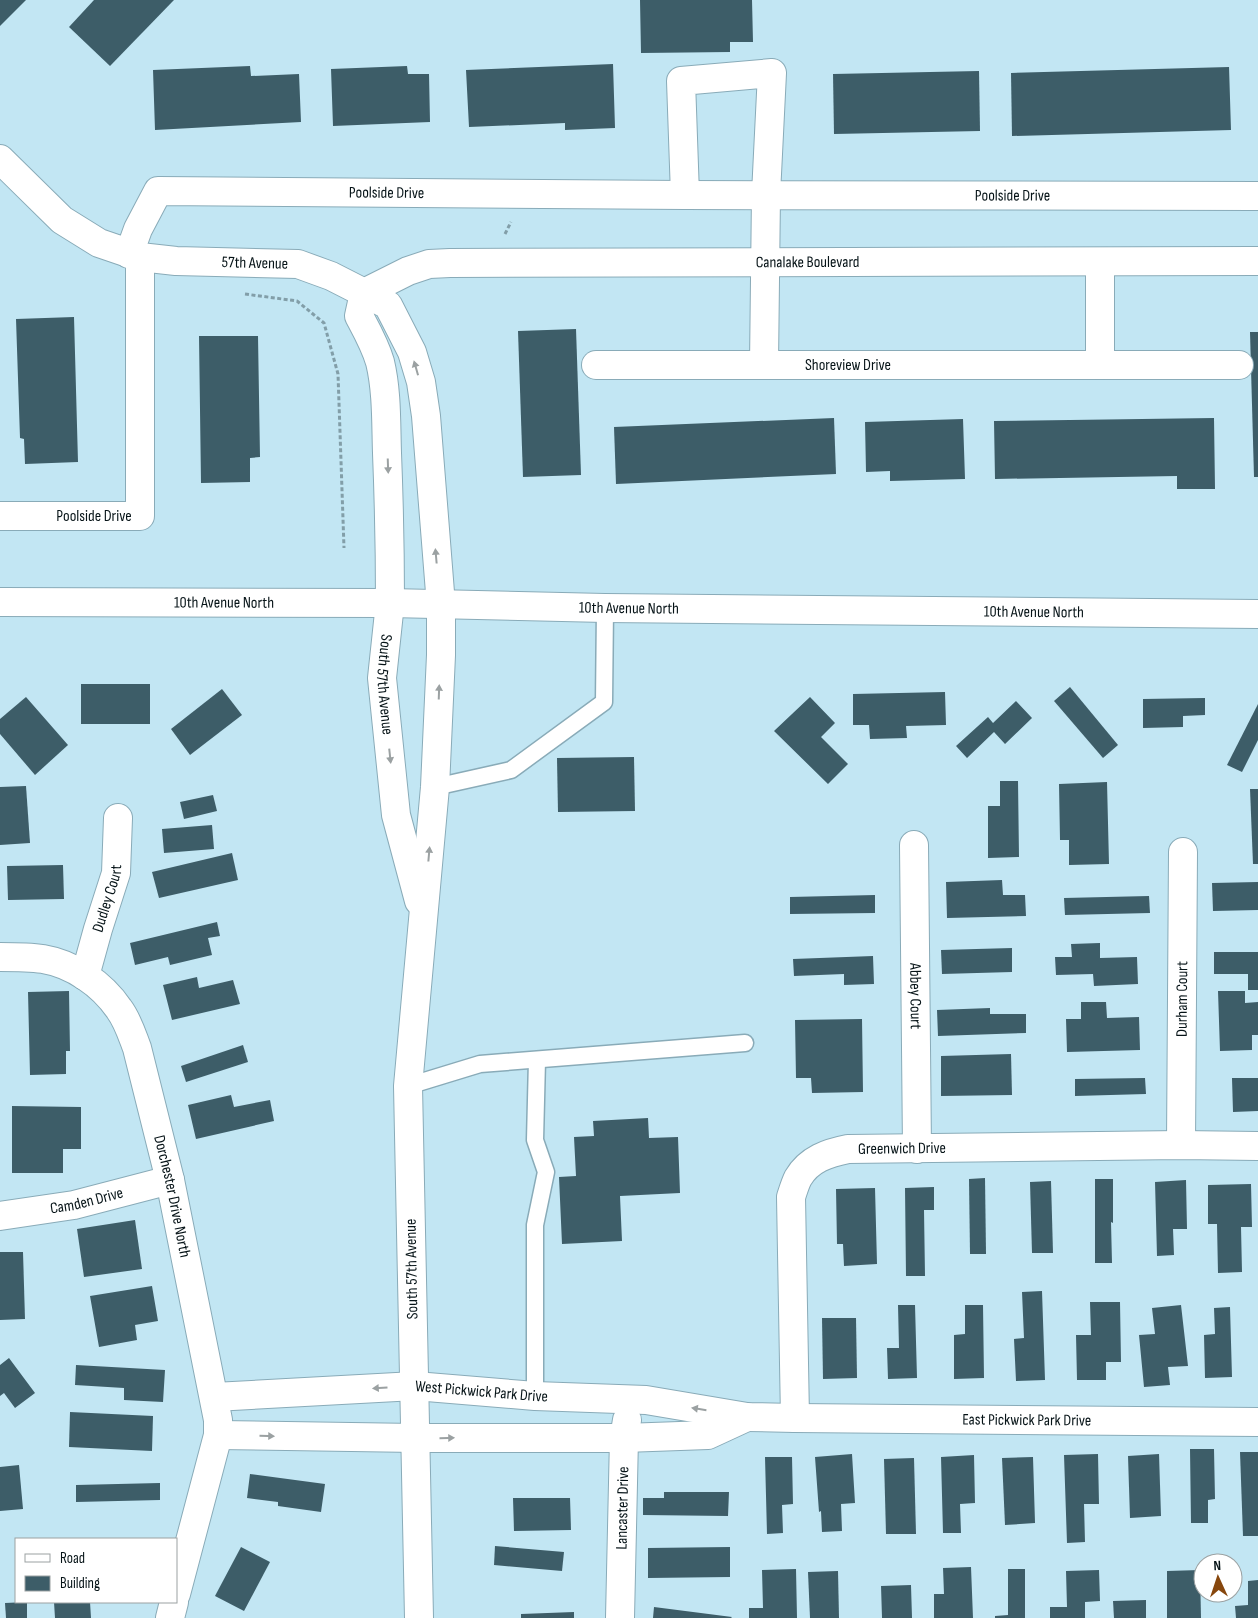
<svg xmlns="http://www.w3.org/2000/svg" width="1258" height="1618" font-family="'Sofia Sans Condensed',sans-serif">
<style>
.building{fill:#3d5d68}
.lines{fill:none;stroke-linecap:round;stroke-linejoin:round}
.lane-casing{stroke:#89abb8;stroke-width:19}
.street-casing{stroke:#89abb8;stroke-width:30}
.secondary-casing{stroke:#89abb8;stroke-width:30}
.path{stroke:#829ea8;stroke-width:3;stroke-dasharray:4 2.5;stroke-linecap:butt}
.lane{stroke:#fff;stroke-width:16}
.street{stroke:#fff;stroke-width:28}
.secondary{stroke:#fff;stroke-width:28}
.oneway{fill:#9ba1a2}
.labels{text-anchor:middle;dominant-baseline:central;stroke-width:5;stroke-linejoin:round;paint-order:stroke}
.street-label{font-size:16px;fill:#061317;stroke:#fff}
</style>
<rect width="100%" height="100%" fill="#c2e6f3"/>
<g class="building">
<polygon points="0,0 26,0 0,26"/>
<polygon points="94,0 174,0 110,66 69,27"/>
<polygon points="640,0 752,0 753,42 730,42 730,52 641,53"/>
<polygon points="613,64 615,128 565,130 565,123 469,127 466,70"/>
<polygon points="250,66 251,76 299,74 301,122 155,130 153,70"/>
<polygon points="407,66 408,74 429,74 430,122 333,126 331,69"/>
<polygon points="1229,67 1231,130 1012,136 1011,73"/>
<polygon points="979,71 980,131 834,134 833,74"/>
<polygon points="74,317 78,462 25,464 24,439 20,438 16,319"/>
<polygon points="576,329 581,475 523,477 518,331"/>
<polygon points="1250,332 1258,332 1258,477 1254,477"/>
<polygon points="199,336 258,336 260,457 250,458 250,482 201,483"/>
<polygon points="834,418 836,474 616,484 614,427"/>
<polygon points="1214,418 1215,489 1177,489 1177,476 995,479 994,421"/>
<polygon points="963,419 965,479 890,481 890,471 866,472 865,422"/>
<rect x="81" y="684" width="69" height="40"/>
<polygon points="1070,687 1118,745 1103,758 1054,701"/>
<polygon points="222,689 242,715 190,755 171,729"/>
<polygon points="945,692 946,725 906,726 907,738 870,739 869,725 853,725 853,694"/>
<polygon points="26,697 68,745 35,775 0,734 0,719"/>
<polygon points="810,697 835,723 821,737 848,764 828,784 774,731"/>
<polygon points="1205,698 1205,715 1183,716 1183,727 1143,728 1143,699"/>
<polygon points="1016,701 1032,718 1005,744 994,732 967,758 956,746 988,717 993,723"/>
<polygon points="1258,704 1258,740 1242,772 1227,765"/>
<polygon points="634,757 635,811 558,812 557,758"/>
<polygon points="1000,781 1018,781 1019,857 988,858 988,806 1000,806"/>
<polygon points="1107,782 1109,864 1069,865 1069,840 1060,840 1059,784"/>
<polygon points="26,786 30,843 0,845 0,787"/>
<polygon points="1250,789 1258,789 1258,864 1253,864"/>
<polygon points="213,795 217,811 184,819 180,802"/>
<polygon points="212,825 214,849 164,853 162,829"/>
<polygon points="232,853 238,880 159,898 152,872"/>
<polygon points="63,865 64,899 8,900 7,866"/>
<polygon points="1002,880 1003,895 1025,895 1026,916 947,918 946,882"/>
<polygon points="1258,882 1258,910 1213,911 1212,883"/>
<polygon points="875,895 875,913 790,914 790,897"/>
<polygon points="1149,896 1150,913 1065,915 1064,898"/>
<polygon points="217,922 220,936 208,938 212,955 170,965 168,957 135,965 130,943"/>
<polygon points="1100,943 1100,958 1137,957 1138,984 1094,986 1093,974 1056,975 1055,957 1072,957 1071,944"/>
<polygon points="1012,948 1012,972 942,974 941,950"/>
<polygon points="1214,952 1258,952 1258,990 1248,990 1248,974 1214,974"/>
<polygon points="873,956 874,984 844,985 844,974 794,976 793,959"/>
<polygon points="197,977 199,988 233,980 240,1004 172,1020 163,985"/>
<polygon points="69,991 70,1051 66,1051 66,1074 30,1075 28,992"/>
<polygon points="1218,991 1245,991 1245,1003 1258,1002 1258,1035 1252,1035 1252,1050 1220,1051"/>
<polygon points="1081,1002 1106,1002 1107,1018 1139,1017 1140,1050 1067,1052 1066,1019 1081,1019"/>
<polygon points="990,1008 990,1014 1026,1014 1026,1033 938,1036 937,1010"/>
<polygon points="862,1019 863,1092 812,1093 811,1078 796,1078 795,1020"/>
<polygon points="243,1045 248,1062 186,1082 181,1066"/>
<polygon points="1011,1054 1012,1095 941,1096 941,1056"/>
<polygon points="1145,1078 1146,1094 1075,1096 1075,1079"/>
<polygon points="1232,1078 1258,1078 1258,1111 1233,1112"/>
<polygon points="231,1095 234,1107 270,1100 274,1121 196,1139 188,1105"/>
<polygon points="12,1106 81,1107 81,1149 63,1149 63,1173 12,1173"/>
<polygon points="648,1118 649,1138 678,1137 680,1193 620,1196 622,1241 562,1244 559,1177 576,1176 574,1137 594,1136 593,1121"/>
<polygon points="985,1178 986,1254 970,1254 969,1179"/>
<polygon points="1095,1179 1113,1179 1113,1223 1111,1222 1112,1263 1095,1263"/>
<polygon points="1186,1180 1187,1229 1173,1229 1174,1255 1157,1256 1155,1182"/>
<polygon points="1051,1181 1053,1253 1032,1253 1030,1182"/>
<polygon points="1251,1184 1252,1227 1241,1227 1242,1272 1218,1273 1217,1224 1208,1224 1208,1185"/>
<polygon points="934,1187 934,1210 924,1210 925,1276 906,1276 905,1188"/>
<polygon points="875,1188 877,1264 844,1266 843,1244 837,1244 836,1189"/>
<polygon points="135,1220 142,1269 84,1277 77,1229"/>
<polygon points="0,1252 23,1252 25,1319 0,1320"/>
<polygon points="152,1286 158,1321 135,1325 137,1340 99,1347 90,1296"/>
<polygon points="1042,1291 1045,1380 1016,1381 1014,1339 1024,1338 1022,1292"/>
<polygon points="1090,1302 1120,1302 1121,1362 1106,1362 1106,1380 1077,1380 1076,1335 1091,1335"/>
<polygon points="898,1305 915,1305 917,1378 888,1379 887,1348 899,1348"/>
<polygon points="965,1305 983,1305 984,1378 954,1379 954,1335 965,1334"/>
<polygon points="1181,1305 1188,1366 1168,1367 1170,1385 1144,1387 1139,1335 1155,1334 1152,1308"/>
<polygon points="1230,1307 1232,1377 1205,1378 1204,1335 1215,1334 1214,1308"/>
<polygon points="822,1318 856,1318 857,1378 823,1379"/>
<polygon points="9,1358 35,1393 15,1408 4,1393 0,1396 0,1365"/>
<polygon points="76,1365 165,1370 163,1402 124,1400 124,1388 75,1385"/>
<polygon points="70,1412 153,1416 152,1451 69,1447"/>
<polygon points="1190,1449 1214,1449 1215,1499 1208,1500 1208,1523 1191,1523"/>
<polygon points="1240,1452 1258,1452 1258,1536 1243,1536"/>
<polygon points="852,1454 855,1503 841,1504 842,1531 822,1532 821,1511 819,1512 815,1457"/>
<polygon points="1098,1454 1099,1504 1084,1504 1085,1542 1067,1543 1064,1455"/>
<polygon points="1159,1454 1161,1516 1130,1518 1128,1456"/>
<polygon points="974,1455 975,1503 960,1504 961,1533 943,1533 941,1457"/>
<polygon points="765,1457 792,1457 793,1504 782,1505 783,1533 767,1534"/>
<polygon points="1033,1457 1035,1523 1005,1525 1002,1458"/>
<polygon points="914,1458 916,1534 886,1534 884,1459"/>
<polygon points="19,1465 23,1509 0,1511 0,1467"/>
<polygon points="250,1474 325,1484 321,1512 278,1506 278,1502 247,1498"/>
<polygon points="160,1483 160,1500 76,1502 76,1485"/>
<polygon points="664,1492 729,1492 728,1516 643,1515 643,1498 664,1498"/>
<polygon points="513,1498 570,1498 571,1530 514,1531"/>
<polygon points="495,1546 564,1552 562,1571 494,1565"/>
<polygon points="241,1547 270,1562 244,1611 215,1596"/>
<polygon points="730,1547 730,1577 648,1578 648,1548"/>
<polygon points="971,1567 973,1618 934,1618 934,1594 944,1594 943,1568"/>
<polygon points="796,1569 797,1618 749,1618 749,1608 763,1608 762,1570"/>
<polygon points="1008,1569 1025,1569 1025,1618 995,1618 995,1616 1008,1615"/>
<polygon points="1099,1570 1100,1601 1085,1602 1085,1618 1050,1618 1050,1607 1067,1607 1066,1571"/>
<polygon points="1200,1570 1201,1618 1167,1618 1167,1571"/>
<polygon points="838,1571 839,1618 810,1618 808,1572"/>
<polygon points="1258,1580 1258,1618 1236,1618 1235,1606 1248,1605 1248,1581"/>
<polygon points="911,1585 912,1618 882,1618 881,1586"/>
<polygon points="1146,1600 1146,1618 1114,1618 1113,1601"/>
<polygon points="27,1602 27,1618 6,1618 5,1603"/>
<polygon points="54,1602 90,1602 91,1618 55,1618"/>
<polygon points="654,1607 732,1617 731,1618 653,1618"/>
<polygon points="574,1612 574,1618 521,1618 521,1614"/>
</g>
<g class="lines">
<defs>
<g id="lane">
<polyline points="435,787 511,770 604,702 605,608"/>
<polyline points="408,1086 480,1064 745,1043"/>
<polyline points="535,1396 535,1225 546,1172 535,1140 537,1060"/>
</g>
<g id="street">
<path id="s1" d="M0 159 62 220 99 243 140 257 176 261 298 264 331 276 388 305 412 352 421 382 426 416 441 605"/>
<polyline points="685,195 681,81 772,73 766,194 764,365"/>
<path id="s2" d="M129 254 138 229 158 191 685 195 1258 196"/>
<path id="s3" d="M364 293 408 271 429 264 450 263 1258 261"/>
<path d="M364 293 359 316C367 331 375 345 380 362 387 391 386 423 387 453 389 503 390 553 390 603"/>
<path id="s4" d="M596 365H1239"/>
<polyline points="1100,365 1100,262"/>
<path id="s5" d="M0 516H140V257"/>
<path id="s6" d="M914 845 917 1149"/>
<path id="s7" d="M0 957C14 957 29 957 43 959 73 964 102 984 119 1009 128 1021 132 1035 137 1048L170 1180 218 1420V1435L176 1594"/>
<path id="s8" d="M85 976 98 929 116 873 118 818"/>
<path id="s9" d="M1181 1145 1183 852"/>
<path id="s10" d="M0 1216 74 1205 170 1180"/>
<path id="s11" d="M214 1397 415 1386 535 1396 646 1400 747 1417 795 1418 1258 1422"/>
<path id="s12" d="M795 1418 791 1197C793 1191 795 1184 798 1178 809 1159 828 1153 848 1149L1181 1145 1258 1146"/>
<polyline points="218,1435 416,1438 624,1438 708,1435 747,1417"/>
<polyline points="170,1618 174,1602"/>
<path id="s13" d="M620 1618 624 1438 627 1420"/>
</g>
<g id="secondary">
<path id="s14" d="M0 602 390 603 605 608 1258 614"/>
<path id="s15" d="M390 603 382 678 396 815 419 901"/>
<polyline points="419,1618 408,1086 435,787 441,655 441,605"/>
</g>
</defs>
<use href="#lane" class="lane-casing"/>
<use href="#street" class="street-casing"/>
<use href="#secondary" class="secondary-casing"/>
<g class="path">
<polyline points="505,234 511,222"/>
<polyline points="245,294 297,301 324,323 338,374 344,548"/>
</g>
<use href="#lane" class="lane"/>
<use href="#street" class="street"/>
<use href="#secondary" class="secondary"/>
</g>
<defs><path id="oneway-solid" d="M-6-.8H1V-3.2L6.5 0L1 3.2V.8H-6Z" transform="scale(1.25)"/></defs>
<g class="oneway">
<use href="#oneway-solid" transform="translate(416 368) rotate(-106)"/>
<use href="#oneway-solid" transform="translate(388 466) rotate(88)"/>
<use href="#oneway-solid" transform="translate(436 556) rotate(-95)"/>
<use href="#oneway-solid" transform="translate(439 692) rotate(-88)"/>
<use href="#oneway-solid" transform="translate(390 756) rotate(84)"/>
<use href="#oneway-solid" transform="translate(429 854) rotate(-85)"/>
<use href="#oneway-solid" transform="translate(380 1388) rotate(176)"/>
<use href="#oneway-solid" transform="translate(699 1409) rotate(-171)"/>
<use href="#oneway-solid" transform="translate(267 1436) rotate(1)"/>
<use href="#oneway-solid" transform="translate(447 1438) rotate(-1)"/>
</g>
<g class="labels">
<g class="street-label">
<text stroke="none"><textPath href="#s2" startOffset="298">Poolside Drive</textPath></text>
<text stroke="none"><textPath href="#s2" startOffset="924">Poolside Drive</textPath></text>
<text stroke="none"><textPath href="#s1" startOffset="289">57th Avenue</textPath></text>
<text stroke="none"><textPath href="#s3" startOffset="450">Canalake Boulevard</textPath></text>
<text stroke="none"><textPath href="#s4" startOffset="252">Shoreview Drive</textPath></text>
<text stroke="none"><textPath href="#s5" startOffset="94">Poolside Drive</textPath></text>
<text stroke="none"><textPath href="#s14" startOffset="224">10th Avenue North</textPath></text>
<text stroke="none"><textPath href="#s14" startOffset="629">10th Avenue North</textPath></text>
<text stroke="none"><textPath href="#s14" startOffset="1034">10th Avenue North</textPath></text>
<text stroke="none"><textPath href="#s15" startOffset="82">South 57th Avenue</textPath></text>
<text stroke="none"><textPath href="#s8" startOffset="81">Dudley Court</textPath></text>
<text stroke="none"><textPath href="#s6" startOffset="151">Abbey Court</textPath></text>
<text stroke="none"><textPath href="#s9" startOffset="146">Durham Court</textPath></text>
<text stroke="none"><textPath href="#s12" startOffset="355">Greenwich Drive</textPath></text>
<text stroke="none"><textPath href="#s7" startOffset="332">Dorchester Drive North</textPath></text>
<text stroke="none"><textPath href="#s10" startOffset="88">Camden Drive</textPath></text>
<text transform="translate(412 1269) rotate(-91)">South 57th Avenue</text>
<text stroke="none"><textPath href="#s11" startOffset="268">West Pickwick Park Drive</textPath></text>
<text stroke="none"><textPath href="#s11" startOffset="815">East Pickwick Park Drive</textPath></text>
<text stroke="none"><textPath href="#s13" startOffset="110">Lancaster Drive</textPath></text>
</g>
</g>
<rect x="15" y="1538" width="162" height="65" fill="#ffffff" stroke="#9ba1a2"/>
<rect x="25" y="1554" width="25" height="8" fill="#ffffff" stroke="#9ba1a2"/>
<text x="60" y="1563" font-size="15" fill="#061317">Road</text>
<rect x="25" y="1576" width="25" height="15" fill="#3d5d68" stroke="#9ba1a2"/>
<text x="60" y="1588" font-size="15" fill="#061317">Building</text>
<g transform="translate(1218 1578) rotate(357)"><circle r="24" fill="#ffffff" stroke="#9ba1a2"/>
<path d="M0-4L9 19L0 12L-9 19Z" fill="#87470d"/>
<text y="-8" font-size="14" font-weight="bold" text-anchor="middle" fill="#061317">N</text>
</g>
</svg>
